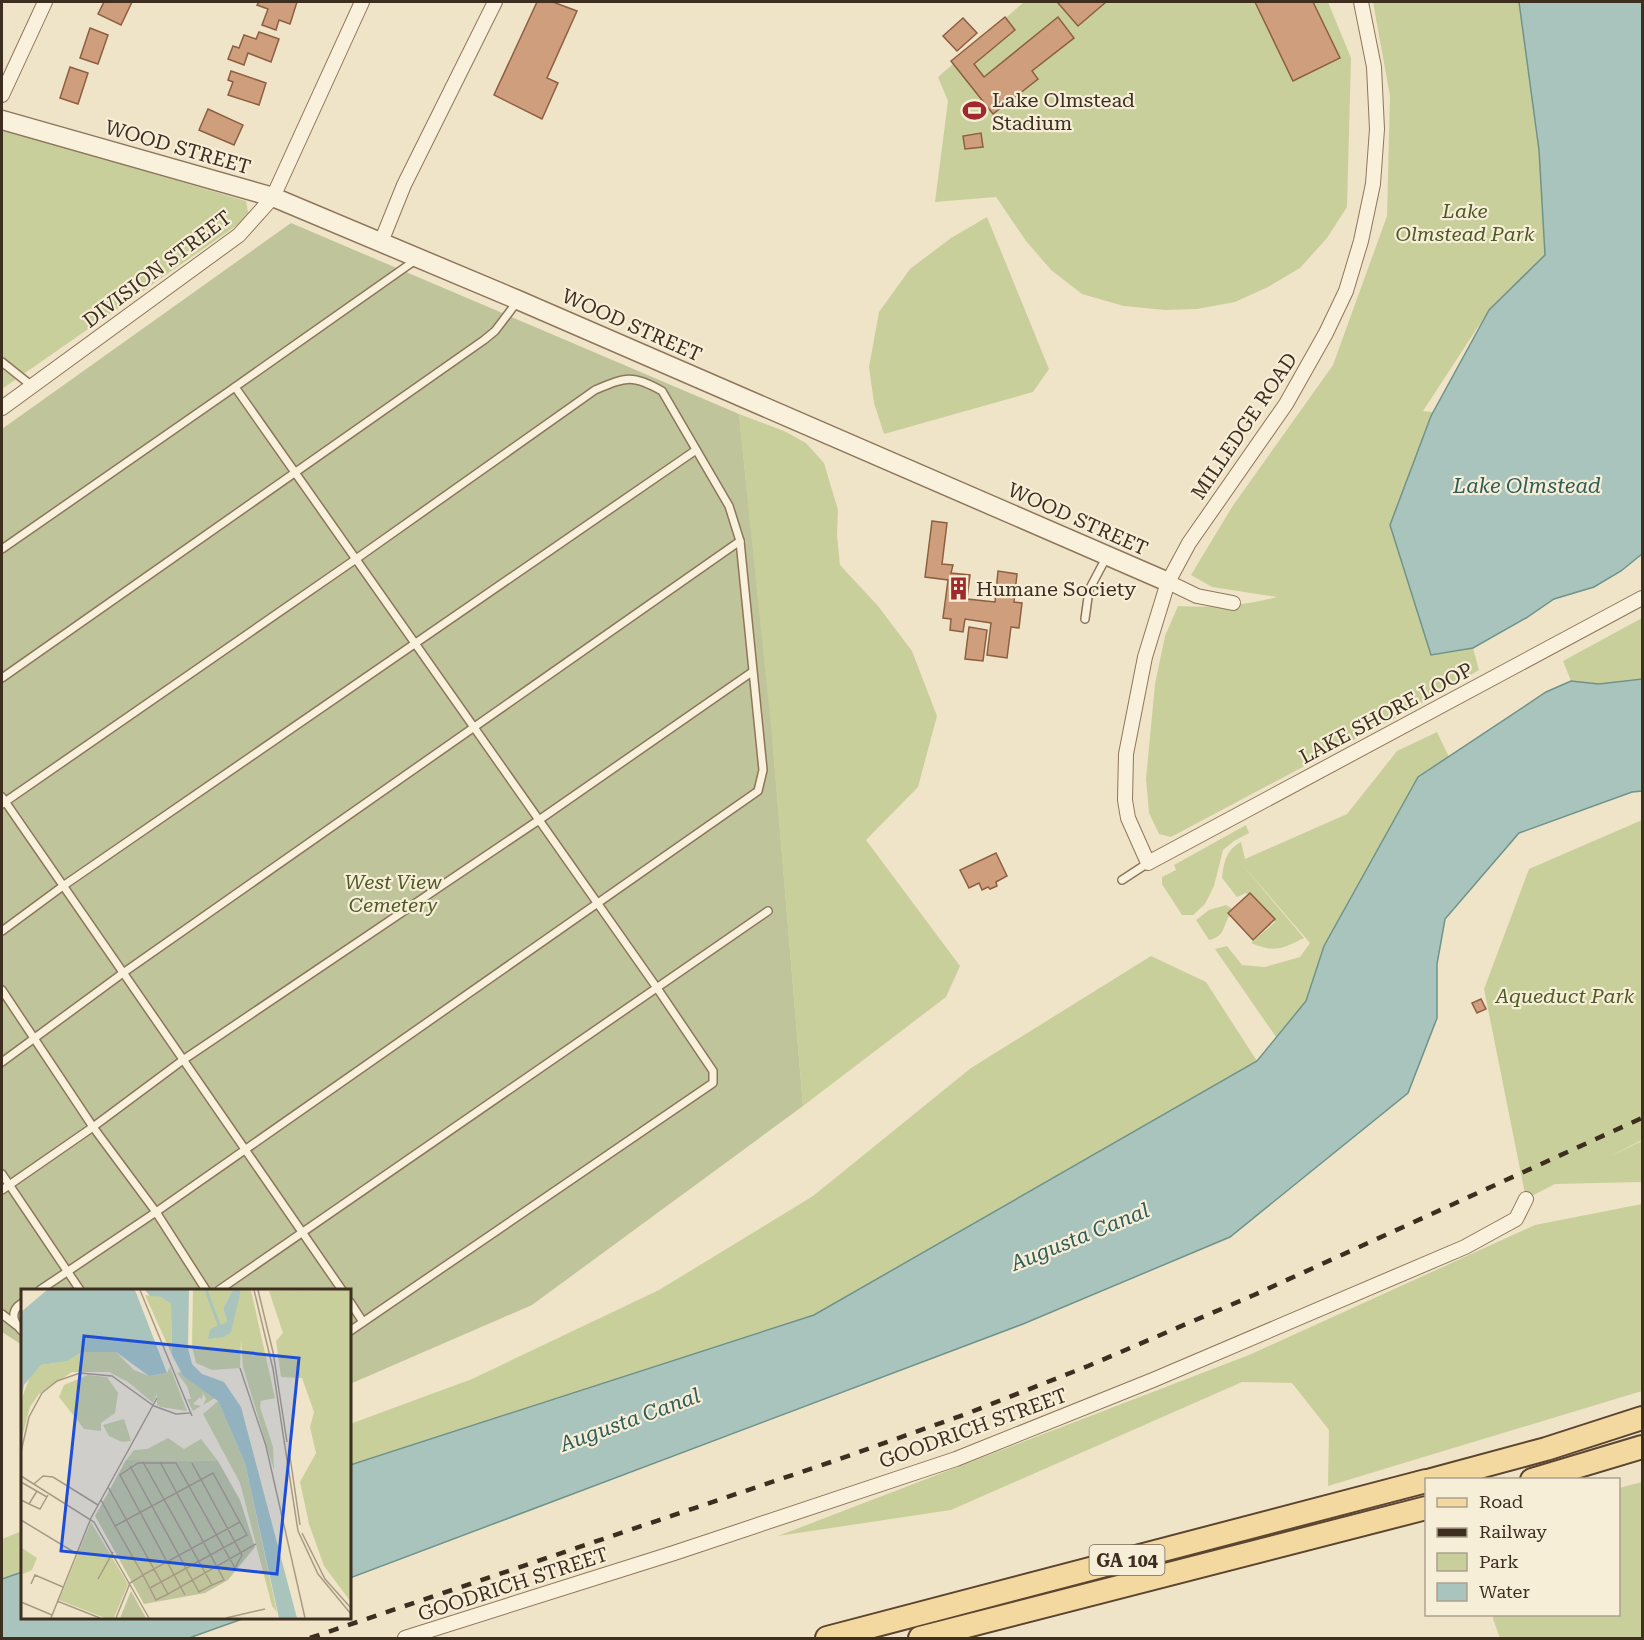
<svg xmlns="http://www.w3.org/2000/svg" width="1644" height="1640" font-family="'Roboto Serif',serif">
<style>
.green{fill:#c9cf9b}
.cemetery{fill:#bfc49a}
.water{fill:#a9c4bc;stroke:#6f938a;stroke-width:1.5}
.building{fill:#cf9f7d;stroke:#8d5f41;stroke-width:1.5}
.lines{fill:none;stroke-linecap:round;stroke-linejoin:round}
.service-casing{stroke:#8d765c;stroke-width:10}
.minor-casing{stroke:#8d765c;stroke-width:16}
.tertiary-casing{stroke:#8d765c;stroke-width:21}
.primary-casing{stroke:#5b4430;stroke-width:26}
.service{stroke:#faf1dc;stroke-width:7}
.minor{stroke:#faf1dc;stroke-width:14}
.tertiary{stroke:#faf1dc;stroke-width:18}
.primary{stroke:#f3d9a0;stroke-width:22}
.rail{stroke:#3d2e20;stroke-width:4.5;stroke-dasharray:10 10;stroke-linecap:butt}
.labels{text-anchor:middle;dominant-baseline:central;stroke-width:4.5;stroke-linejoin:round;paint-order:stroke}
.shield{fill:#f7eed8;stroke:#756857;stroke-width:1.5}
.shield-label{font-size:18px;font-weight:bold;fill:#3d2e20}
.poi-label{font-size:20px;fill:#3d2e20;stroke:#f7eed8;text-anchor:start}
.street-label{font-size:20px;fill:#3d2e20;stroke:#f7eed8}
.park-label{font-size:20px;font-style:italic;fill:#4d5a26;stroke:#f7eed8}
.water-label{font-size:21px;font-style:italic;fill:#2f5d5a;stroke:#f7eed8}
.inset-river{fill:none;stroke:#a9c4bc;stroke-width:3}
.inset-road{fill:none;stroke:#a89b85;stroke-width:1.5}
.view{fill:#1d4ed8;fill-opacity:0.15;stroke:#1d4ed8;stroke-width:3}
.inset-edge{fill:none;stroke:#3d2e20;stroke-width:3}
</style>
<rect width="100%" height="100%" fill="#f0e4c8"/>
<g class="green">
<polygon points="1024,2 1328,2 1351,58 1347,207 1327,238 1300,268 1268,287 1235,302 1197,309 1165,310 1124,306 1082,294 1051,270 1026,241 996,197 935,202 948,101 938,77"/>
<path d="M1373 2H1519L1540 155 1545 255 1489 310 1423 411 1433 412 1390 525 1431 655 1473 648 1479 670 1393 719 1171 837 1159 834 1149 813 1146 779 1155 684 1165 636 1178 606C1212 608 1244 606 1277 597L1212 587 1191 575 1232 507 1333 365 1387 216 1390 96Z"/>
<polygon points="2,129 246,201 249,217 2,389"/>
<polygon points="987,217 1049,369 1033,392 884,434 874,403 869,367 879,312 910,269 951,238"/>
<polygon points="739,414 784,431 806,443 824,463 838,510 837,535 840,565 878,606 912,651 937,716 918,787 866,840 960,966 946,997 803,1106 774,760"/>
<polygon points="1642,618 1642,679 1599,684 1571,681 1563,661"/>
<path d="M1437 732 1449 757 1418 777 1324 946 1306 1001 1276 1037 1215 949 1227 946 1242 965 1265 967 1300 957 1310 943 1239 861 1304 938C1282 949 1275 953 1251 943L1275 922 1246 893 1237 897 1222 878C1224 862 1226 850 1241 842L1245 859 1347 814 1397 751Z"/>
<polygon points="1642,820 1642,1140 1609,1157 1642,1141 1642,1182 1555,1184 1526,1199 1484,989 1529,869"/>
<polygon points="1246,825 1249,833 1234,841 1223,850 1214,886 1205,904 1193,915 1182,915 1162,884 1162,877 1176,870 1174,865"/>
<path d="M1226 905 1234 910C1221 923 1228 936 1209 940L1196 920 1209 910Z"/>
<polygon points="1151,956 1206,982 1257,1061 814,1315 350,1465 350,1424 472,1379 659,1290 813,1196 971,1068"/>
<polygon points="1642,1204 1642,1391 1328,1486 1329,1430 1292,1383 1242,1382 951,1510 778,1536 1249,1355 1535,1225"/>
<polygon points="1642,1482 1642,1638 1500,1638 1493,1619 1493,1615 1618,1614 1619,1488"/>
<polygon points="22,1531 22,1572 2,1579 2,1539"/>
</g>
<polygon class="cemetery" points="291,223 739,414 772,735 803,1106 532,1305 350,1384 350,1290 22,1290 22,1345 2,1332 2,429"/>
<g class="water">
<polygon points="1519,2 1642,2 1642,554 1621,571 1594,587 1554,599 1526,618 1473,648 1431,655 1390,525 1431,416 1489,310 1545,255 1539,150"/>
<polygon points="1642,679 1642,791 1632,792 1519,833 1445,919 1437,964 1437,1018 1408,1093 1230,1237 1023,1324 350,1578 350,1465 814,1315 1257,1061 1306,1001 1324,946 1418,777 1546,692 1571,681 1599,684"/>
<polygon points="22,1572 22,1618 245,1618 189,1638 2,1638 2,1579"/>
</g>
<g class="building">
<polygon points="104,2 132,2 121,25 98,14"/>
<polygon points="259,2 297,2 290,24 279,20 276,30 262,25 268,9 257,5"/>
<polygon points="537,2 553,2 577,11 547,78 558,83 542,119 494,95"/>
<polygon points="1060,2 1106,2 1078,26 1058,3"/>
<polygon points="1255,2 1313,2 1340,58 1293,81"/>
<polygon points="1005,17 1015,30 974,64 984,77 1058,17 1074,38 1032,71 1038,79 1005,105 1002,101 1000,102 1003,106 993,114 951,61"/>
<polygon points="963,18 977,33 957,51 943,36"/>
<polygon points="90,28 108,35 98,64 80,58"/>
<polygon points="259,32 279,39 271,62 248,53 244,65 228,59 233,46 239,48 244,35 256,39"/>
<polygon points="70,67 88,73 78,104 60,98"/>
<polygon points="231,71 266,83 259,105 228,95 233,82 228,80"/>
<polygon points="208,109 243,125 234,145 199,130"/>
<polygon points="981,133 983,147 965,149 963,136"/>
<polygon points="932,521 947,523 942,564 953,565 951,573 970,575 967,599 995,602 998,571 1017,574 1014,602 1022,603 1019,628 1011,627 1007,658 987,655 991,623 965,619 963,632 950,630 951,619 943,618 948,580 925,577"/>
<polygon points="969,627 987,630 983,661 965,659"/>
<polygon points="996,853 1007,876 996,882 997,886 990,889 988,887 982,890 979,883 969,888 960,870"/>
<polygon points="1250,893 1275,919 1253,940 1228,913"/>
<polygon points="1481,999 1486,1009 1477,1013 1472,1003"/>
</g>
<g class="lines">
<defs>
<g id="service">
<polyline points="2,362 32,386"/>
<polyline points="2,549 235,387"/>
<polyline points="1085,619 1089,590 1107,556"/>
<polyline points="2,678 484,340 495,331 517,302"/>
<polyline points="2,797 342,1290"/>
<path d="M2 804 356 559 595 390C626 377 632 374 662 391L729 506 740 541 763 770 758 791 156 1212 40 1290"/>
<polyline points="1122,880 1148,863"/>
<polyline points="2,931 63,886 696,450"/>
<polyline points="2,990 93,1127 156,1212 206,1290"/>
<polyline points="2,1062 123,973 740,541"/>
<polyline points="2,1174 80,1290"/>
<polyline points="2,1190 93,1127 183,1060 539,820 752,672"/>
<polyline points="219,1290 768,911"/>
<polyline points="350,1302 363,1322"/>
<path d="M22 1303C10 1311 12 1321 22 1331"/>
<polyline points="2,1314 16,1325"/>
<polyline points="350,1331 713,1083 713,1071 657,988 235,387 417,259"/>
</g>
<g id="minor">
<polyline points="1361,2 1374,67 1377,129 1373,184 1361,241 1346,291 1326,333 1286,404 1189,543 1168,582 1145,657 1126,754 1125,800 1128,818 1148,863 1642,598"/>
<polyline points="2,95 45,2"/>
<polyline points="381,242 404,185 495,2"/>
<polyline points="2,408 239,235 273,197 362,2"/>
<polyline points="1168,582 1197,596 1233,603"/>
<polyline points="405,1638 674,1553 956,1459 1153,1380 1465,1247 1516,1219 1526,1199"/>
</g>
<polyline id="tertiary" points="2,120 273,197 518,300 1168,582"/>
<g id="primary">
<polyline points="1431,1480 1546,1449 1642,1418"/>
<polyline points="1532,1480 1642,1447"/>
<polyline points="827,1638 1426,1481"/>
<polyline points="920,1638 1426,1508"/>
</g>
</defs>
<use href="#service" class="service-casing"/>
<use href="#minor" class="minor-casing"/>
<use href="#tertiary" class="tertiary-casing"/>
<use href="#primary" class="primary-casing"/>
<use href="#service" class="service"/>
<use href="#minor" class="minor"/>
<use href="#tertiary" class="tertiary"/>
<use href="#primary" class="primary"/>
<polyline class="rail" points="310,1638 831,1462 966,1414 1088,1366 1254,1295 1642,1118"/>
</g>
<defs>
<symbol id="stadium-bare" viewBox="-9 -9 18 18"><path d="M0-5a6.5 5 0 1 0 0 10a6.5 5 0 1 0 0-10ZM-3.5-1.8h7v3.6h-7Z" fill="#9e2a2b" stroke="#f7eed8" stroke-width="2.5" paint-order="stroke"/></symbol>
<symbol id="building-bare" viewBox="-9 -9 18 18"><path d="M-4-6H4V6H1V3H-1V6H-4ZM-2.5-4.3h1.7v1.8h-1.7ZM.8-4.3h1.7v1.8H.8ZM-2.5-1h1.7V.8h-1.7ZM.8-1h1.7V.8H.8Z" fill="#9e2a2b" stroke="#f7eed8" stroke-width="2.5" paint-order="stroke"/></symbol>
</defs>
<g fill-rule="evenodd">
<use href="#stadium-bare" x="958" y="94" width="33" height="33"/>
<use href="#building-bare" x="942" y="572" width="33" height="33"/>
</g>
<g class="labels">
<rect class="shield" x="1089.5" y="1545" width="75" height="30" rx="4.5"/>
<g class="shield-label">
<text x="1127" y="1560">GA 104</text>
</g>
<g class="poi-label">
<text x="992" y="100">Lake Olmstead<tspan x="992" dy="23">Stadium</tspan></text>
<text x="976" y="589">Humane Society</text>
</g>
<g class="street-label">
<text transform="translate(178 147) rotate(16)">WOOD STREET</text>
<text transform="translate(157 269) rotate(-37)">DIVISION STREET</text>
<text transform="translate(632 325) rotate(24)">WOOD STREET</text>
<text transform="translate(1244 426) rotate(-56)">MILLEDGE ROAD</text>
<text transform="translate(1078 519) rotate(24)">WOOD STREET</text>
<text transform="translate(1386 713) rotate(-28)">LAKE SHORE LOOP</text>
<text transform="translate(973 1428) rotate(-20)">GOODRICH STREET</text>
<text transform="translate(513 1584) rotate(-18)">GOODRICH STREET</text>
</g>
<g class="park-label">
<text x="1465" y="211">Lake<tspan x="1465" dy="23">Olmstead Park</tspan></text>
<text x="393" y="882">West View<tspan x="393" dy="23">Cemetery</tspan></text>
<text x="1565" y="996">Aqueduct Park</text>
</g>
<g class="water-label">
<text x="1527" y="486">Lake Olmstead</text>
<text transform="translate(1080 1237) rotate(-22)">Augusta Canal</text>
<text transform="translate(630 1420) rotate(-20)">Augusta Canal</text>
</g>
</g>
<g transform="translate(21 1289)">
<rect width="330" height="330" fill="#f0e4c8"/>
<path d="M172 1H212L202 19 206 33 211 31 220 1H230L254 109 240 112 239 118 252 158 253 181 222 78 220 51 219 79 191 81 175 74 171 58ZM330 1V313L303 277 288 235 279 193 295 164 289 138 293 123 281 89 260 88 255 52 262 44 248 2ZM124 6 140 8 150 15 151 66ZM61 63H95L113 81 128 87 146 84 149 78 166 122 140 118 136 116V105L132 114 107 93 88 83H51L18 105 9 118 0 152V111L9 88 20 76 47 72ZM160 83 162 87 194 109 182 116 185 110 182 104 181 111 179 108 172 115 180 117 172 122 166 110H170L166 97 156 84ZM67 86 86 88 97 104 94 124 80 134V142L63 140 38 108 43 96ZM197 112 224 174 256 323 251 317 219 194 182 125ZM103 130 110 152 101 153 88 147 82 136ZM147 149 163 160 180 150 197 172 105 171 113 161 126 160ZM70 233 107 295 93 329H84L38 311ZM1 259 16 269 11 281 2 285Z" fill="#c9cf9b"/>
<path d="M105 171 197 172 219 211 234 258 207 291 184 304 123 315 74 227ZM110 302 125 329H99Z" fill="#bfc49a"/>
<path d="M26 1H114L146 84 128 87 95 63H61L47 72 20 76 3 96 0 111V23ZM124 1H168L167 59 171 75 181 85 203 93 220 118 276 329H258L224 174 197 112 162 87 151 66 150 15 140 8 129 7ZM212 1H220L210 43 203 48 187 50 189 40 206 33 202 19Z" fill="#a9c4bc"/>
<path class="inset-river" d="M185 1 200 41"/>
<path class="inset-road" d="M119 1 171 127M233 1 252 80 277 242 297 285 330 325M237 1 252 63 266 153M219 79 245 157 284 329M268 161 279 236M0 163 8 128 21 104 36 92 59 84 91 87 133 117 155 125 169 124M139 173 203 291 191 296M109 177 178 303 191 296 122 173M0 187 73 233 128 329M0 193 26 208M13 195 22 187 32 188 77 216M87 198 147 305 235 255M0 211 8 215 16 202M80 211 94 237 192 184 226 246 129 299M8 215 19 220 27 206M0 231 56 265M94 237 122 286 219 233M281 244 304 290 330 319M77 290 92 263M10 295 14 286 42 298M164 306 99 186 117 174H155L214 279 221 266 171 174M36 312 79 329M0 313 31 326M30 329 70 229 136 109M95 329 109 294 122 286 135 311 147 305M205 329 244 320"/>
<path class="view" d="M63 47 278 69 256 285 40 262Z"/>
<rect width="330" height="330" class="inset-edge"/>
</g>
<rect width="1644" height="1640" fill="none" stroke="#3d2e20" stroke-width="6"/>
<rect x="1425" y="1478" width="195" height="138" fill="#f7eed8" stroke="#ada18e" stroke-width="1.5"/>
<rect x="1437" y="1498" width="30" height="9" fill="#f3d9a0" stroke="#ada18e" stroke-width="1.5"/>
<text x="1479" y="1508" font-size="18" fill="#3d2e20">Road</text>
<rect x="1437" y="1528" width="30" height="9" fill="#3d2e20" stroke="#ada18e" stroke-width="1.5"/>
<text x="1479" y="1538" font-size="18" fill="#3d2e20">Railway</text>
<rect x="1437" y="1553" width="30" height="18" fill="#c9cf9b" stroke="#ada18e" stroke-width="1.5"/>
<text x="1479" y="1568" font-size="18" fill="#3d2e20">Park</text>
<rect x="1437" y="1583" width="30" height="18" fill="#a9c4bc" stroke="#ada18e" stroke-width="1.5"/>
<text x="1479" y="1598" font-size="18" fill="#3d2e20">Water</text>
</svg>
